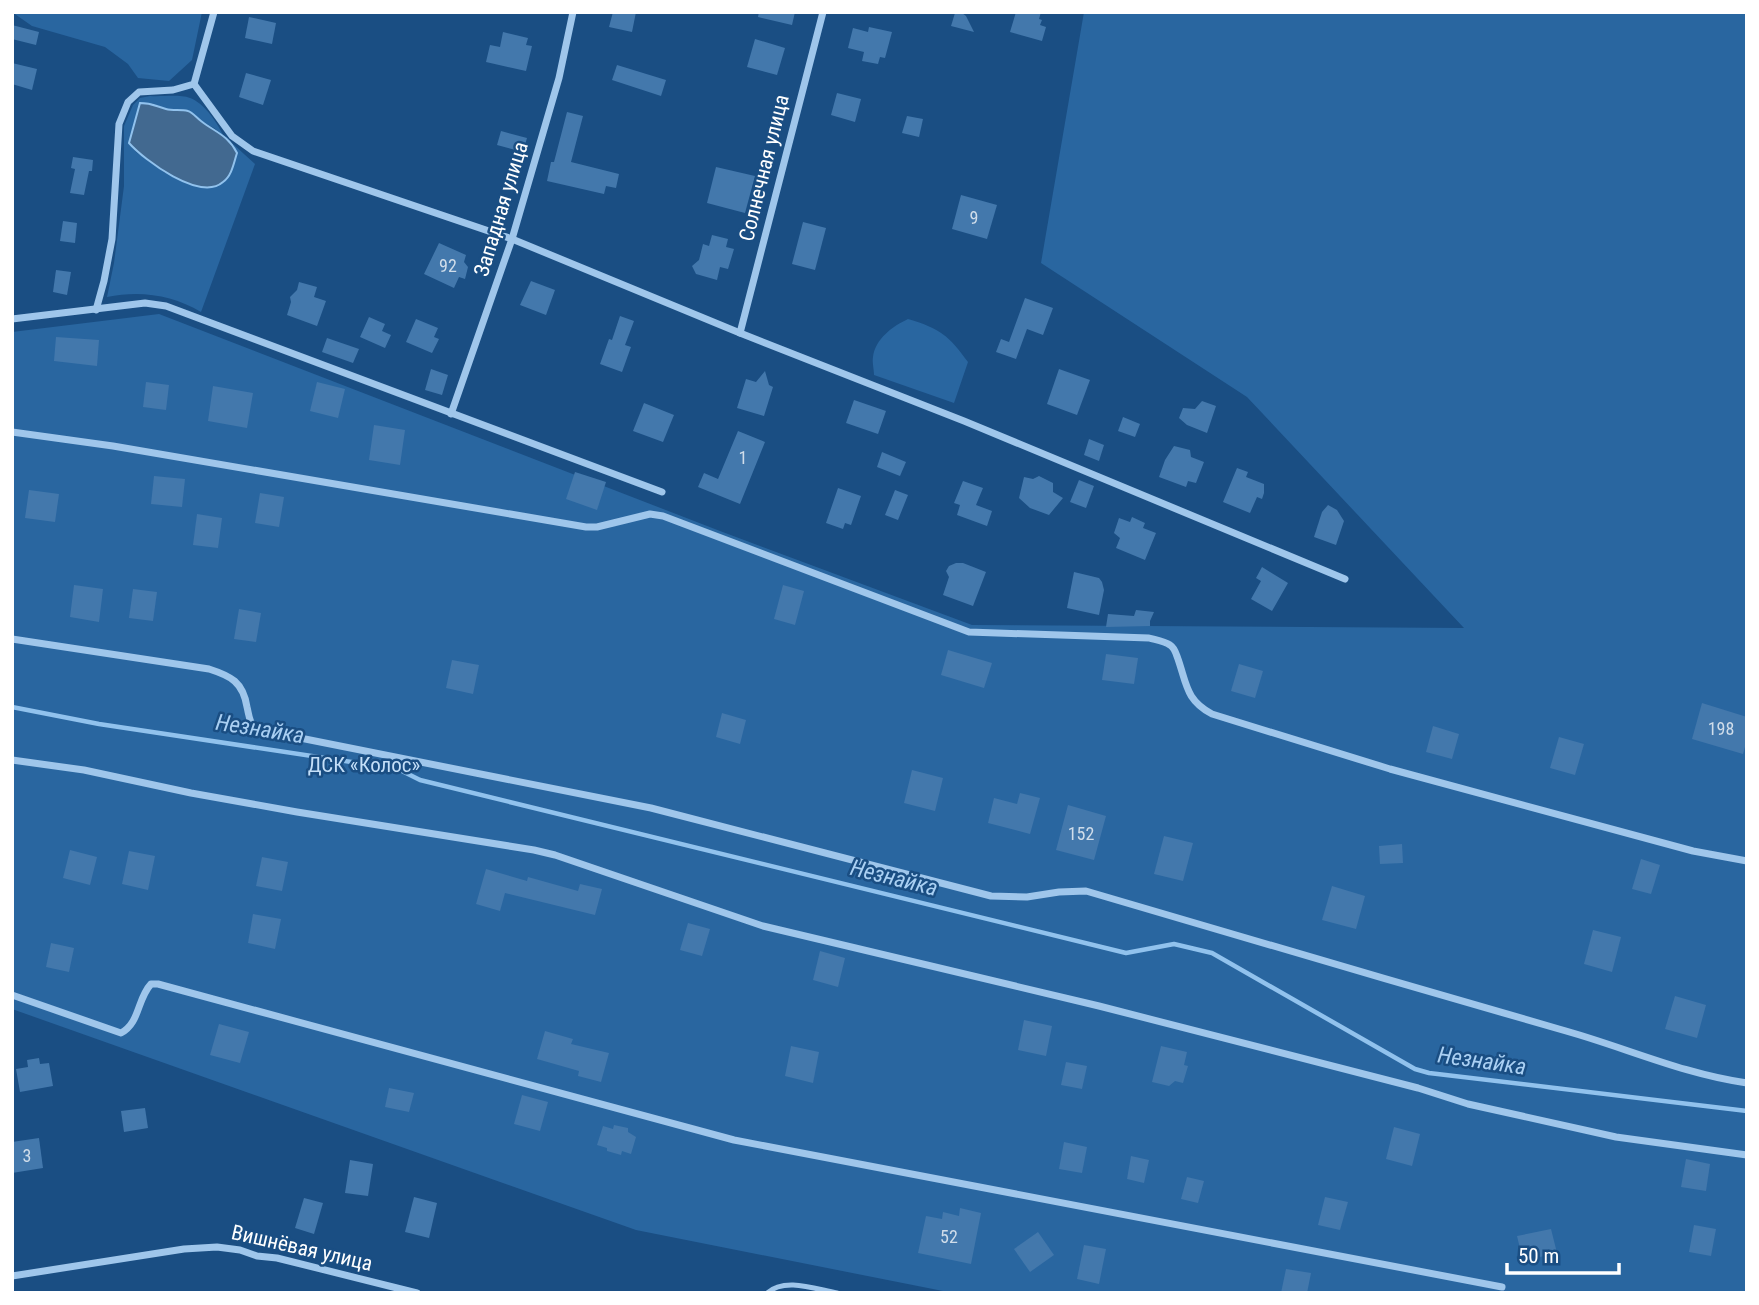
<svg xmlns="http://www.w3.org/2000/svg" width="1759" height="1305" font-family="'Roboto Condensed',sans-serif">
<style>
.green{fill:#2966a0}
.water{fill:#426990;stroke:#91c2ed;stroke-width:2}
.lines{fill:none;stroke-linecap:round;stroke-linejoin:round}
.stream{stroke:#91c2ed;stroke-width:4.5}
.building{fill:#4378ac}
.lane{stroke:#9fc6eb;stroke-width:5}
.street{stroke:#9fc6eb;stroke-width:7}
.labels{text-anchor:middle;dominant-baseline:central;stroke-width:5;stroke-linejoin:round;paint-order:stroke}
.number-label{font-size:18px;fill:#d0ddea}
.street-label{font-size:21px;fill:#fff;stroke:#1a4e83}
.park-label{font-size:21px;fill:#c4dff8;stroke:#1a4e83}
.water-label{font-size:23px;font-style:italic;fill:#aad0f3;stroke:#1a4e83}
</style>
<rect width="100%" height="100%" fill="#1a4e83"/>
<g class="green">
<polygon points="12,12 202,12 192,60 169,81 138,78 128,64 105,47 32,26"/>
<polygon points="1084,12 1747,12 1747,1293 953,1293 636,1230 12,1009 12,332 159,314 720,531 972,625 1464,628 1247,397 1041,263"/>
<path d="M150 96C162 97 179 94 190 98 204 103 217 122 223 135L214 128 203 122 189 111 166 109 152 103 129 143 136 152 165 173 237 153 233 144 255 164 201 312C173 295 140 290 107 297L114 263 124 186V126L133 105 140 98Z"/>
<path d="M908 319C941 329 948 335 968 362L954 403 874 375C874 369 872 362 873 357 875 339 893 326 908 319Z"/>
</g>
<path class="water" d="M140 103C152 103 155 106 166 109 173 111 181 109 188 111 192 112 197 118 201 121 215 132 228 135 237 153 234 162 232 176 223 182 200 202 144 160 129 143Z"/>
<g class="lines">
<polyline class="stream" points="12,707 99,724 398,769 420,780 1126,953 1174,944 1212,953 1415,1069 1429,1073 1747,1111"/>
</g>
<g class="building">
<polygon points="613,12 636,12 632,32 609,27"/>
<polygon points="759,12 795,12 792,25 758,17"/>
<polygon points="1016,12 1041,12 1039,19 1042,20 1040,25 1046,27 1042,41 1010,32"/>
<polygon points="955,13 962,13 966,16 974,32 951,26"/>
<polygon points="249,17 276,23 272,44 245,38"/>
<polygon points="12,25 39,32 36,45 12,39"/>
<polygon points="869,27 892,32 885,58 880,57 878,64 862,61 864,52 848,48 853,28 868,32"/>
<polygon points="503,32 528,38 526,45 532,46 526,71 486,62 490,45 500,47"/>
<polygon points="755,39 785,48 777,75 747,67"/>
<polygon points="12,63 37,69 32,90 12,84"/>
<polygon points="617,65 666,80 661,96 612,80"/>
<polygon points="246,73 271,80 263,105 239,97"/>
<polygon points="837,93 861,99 855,122 831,115"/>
<polygon points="567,112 583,116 571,162 619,174 616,188 606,186 604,194 547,181 551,162 554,162"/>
<polygon points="907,116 923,119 919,137 902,133"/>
<polygon points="501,131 527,138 523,152 497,145"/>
<polygon points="73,157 93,160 92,171 89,171 84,195 70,193 75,169 71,168"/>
<polygon points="716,167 755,176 745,213 707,203"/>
<polygon points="961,195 997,205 987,239 952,229"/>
<polygon points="63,221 77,223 75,243 60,241"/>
<polygon points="803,222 826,228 815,270 792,264"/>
<polygon points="712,235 728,239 726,247 734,249 728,269 720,267 717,280 696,274 692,266 699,260 703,244 709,246"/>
<polygon points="439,243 466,255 464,262 468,267 465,279 459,277 454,288 424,274"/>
<polygon points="56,270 71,272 67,295 53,292"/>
<polygon points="531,281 555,290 546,315 520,305"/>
<polygon points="299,282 317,287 314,297 326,301 317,326 287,315 291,302 290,297 297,290"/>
<polygon points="1025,298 1053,308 1043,335 1027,329 1016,359 996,352 1001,339 1009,342"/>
<polygon points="620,316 634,321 625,345 631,347 622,372 600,364 609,339 612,340"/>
<polygon points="369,317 385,324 382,331 391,335 385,348 360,337"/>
<polygon points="416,319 438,328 434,337 439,339 432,353 406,342"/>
<polygon points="56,337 99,340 97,366 54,361"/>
<polygon points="327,338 359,349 353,363 322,352"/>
<polygon points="431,369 448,375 442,395 425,390"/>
<polygon points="1059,369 1090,380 1077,415 1047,404"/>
<polygon points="765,371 769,385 773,387 764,416 737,408 746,379 756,382"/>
<polygon points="146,382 169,385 166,410 143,407"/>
<polygon points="317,382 345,389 338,418 310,411"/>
<polygon points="213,386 253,393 247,428 208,421"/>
<polygon points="854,400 886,411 878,434 846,423"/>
<polygon points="1202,401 1216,406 1207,433 1187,425 1179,418 1183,408 1195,409"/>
<polygon points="644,403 674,415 663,442 633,431"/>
<polygon points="1123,417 1140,424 1135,437 1118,431"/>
<polygon points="374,425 405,430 400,465 369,460"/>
<polygon points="738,431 765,442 740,504 698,487 704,473 718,479"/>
<polygon points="1089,439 1104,445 1099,461 1084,455"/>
<polygon points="1174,446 1190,450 1191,457 1204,462 1196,483 1188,481 1186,487 1159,477 1165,460"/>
<polygon points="882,452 906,462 900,476 877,467"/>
<polygon points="1237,468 1248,472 1246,477 1264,484 1264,493 1262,499 1257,497 1250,513 1223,502"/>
<polygon points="575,472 606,482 597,510 566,499"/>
<polygon points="154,476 185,479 182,507 151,504"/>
<polygon points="1039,476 1053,483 1053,492 1063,498 1049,515 1030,508 1019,498 1024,477 1033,479"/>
<polygon points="1079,480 1094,486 1086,508 1070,502"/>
<polygon points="963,481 983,488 976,505 992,511 987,526 957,515 960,505 954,503"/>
<polygon points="838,488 861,496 851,525 845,523 843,529 826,523"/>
<polygon points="29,490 59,494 55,522 25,518"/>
<polygon points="895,490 908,495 898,520 885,515"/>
<polygon points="260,493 284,497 279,527 255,523"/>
<polygon points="1328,505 1337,510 1344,521 1336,545 1314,537 1322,512"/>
<polygon points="197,514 222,518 218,548 193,545"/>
<polygon points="1132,517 1145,523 1143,528 1156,533 1145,560 1116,548 1120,538 1114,533 1119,518 1130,522"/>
<polygon points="956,563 963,563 986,572 973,606 943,595 949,577 946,571 949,566"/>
<polygon points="1262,567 1288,583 1272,611 1251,599 1261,581 1256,578"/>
<polygon points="1074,572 1099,578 1102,582 1104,590 1099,615 1067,608"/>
<polygon points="74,585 103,589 99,622 70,617"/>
<polygon points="783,585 804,591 795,625 774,619"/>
<polygon points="133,589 157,592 153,621 129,618"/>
<polygon points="239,609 261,613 256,642 234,639"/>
<polygon points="1136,610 1154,612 1150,621 1150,626 1106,627 1108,614 1134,616"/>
<polygon points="948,650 992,663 984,688 941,675"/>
<polygon points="1106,654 1138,658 1134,684 1102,680"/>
<polygon points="452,660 479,665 473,694 446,688"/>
<polygon points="1239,664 1263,671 1255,698 1231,691"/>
<polygon points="1702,703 1747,717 1747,740 1743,754 1692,739"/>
<polygon points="722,713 746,720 740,744 716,737"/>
<polygon points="1433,726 1459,734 1452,759 1426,752"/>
<polygon points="1559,737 1584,744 1575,775 1550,768"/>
<polygon points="912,770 943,778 935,811 904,803"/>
<polygon points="1020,793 1040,798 1030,834 988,823 994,798 1017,804"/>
<polygon points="1068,805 1106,816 1094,860 1056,850"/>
<polygon points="1164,836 1193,843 1183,881 1154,874"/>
<polygon points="1402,844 1403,863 1380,864 1379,846"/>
<polygon points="70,850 97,857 90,885 63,878"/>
<polygon points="129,851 155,856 148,890 122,884"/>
<polygon points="262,857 288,862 282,891 256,886"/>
<polygon points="1641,859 1660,865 1651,894 1632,889"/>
<polygon points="486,869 527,881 528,877 578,891 580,884 602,889 595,915 505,893 500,911 476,904"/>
<polygon points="1332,886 1365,896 1356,929 1322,920"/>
<polygon points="253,914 281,919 275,949 248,943"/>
<polygon points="688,923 710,929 702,956 680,950"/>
<polygon points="1593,930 1621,937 1612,972 1584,964"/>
<polygon points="51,943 74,948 69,972 46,967"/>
<polygon points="820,951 845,958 838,987 813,980"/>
<polygon points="1675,996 1706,1005 1697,1038 1665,1029"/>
<polygon points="1024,1020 1052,1026 1046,1056 1018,1050"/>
<polygon points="219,1024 249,1032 240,1063 210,1055"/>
<polygon points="545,1031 573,1039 571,1044 609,1053 601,1082 578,1076 579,1071 537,1059"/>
<polygon points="791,1046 819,1052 813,1083 785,1076"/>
<polygon points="1161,1046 1187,1052 1184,1065 1188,1066 1183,1083 1175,1081 1169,1086 1152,1082"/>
<polygon points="39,1058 40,1064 49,1063 53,1086 20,1092 16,1069 28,1067 27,1060"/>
<polygon points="1066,1062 1087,1066 1082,1089 1061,1085"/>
<polygon points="389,1088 414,1093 409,1112 385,1107"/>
<polygon points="522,1095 548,1102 540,1131 514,1124"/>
<polygon points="145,1108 148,1128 124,1132 121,1111"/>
<polygon points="614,1125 628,1128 628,1132 636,1137 631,1154 622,1151 621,1155 607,1151 607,1148 597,1145 603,1126 613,1129"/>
<polygon points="1394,1127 1420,1134 1412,1166 1386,1159"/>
<polygon points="39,1138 43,1168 12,1173 12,1142"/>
<polygon points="1064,1142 1087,1147 1082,1173 1059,1169"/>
<polygon points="1131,1156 1149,1160 1144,1183 1127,1179"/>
<polygon points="1686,1159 1710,1164 1706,1191 1681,1187"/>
<polygon points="350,1160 373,1164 368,1196 345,1193"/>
<polygon points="1187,1177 1204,1181 1198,1203 1181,1199"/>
<polygon points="414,1197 437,1203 429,1238 405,1232"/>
<polygon points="1325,1197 1348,1202 1340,1230 1318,1225"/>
<polygon points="304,1198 323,1203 314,1234 295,1228"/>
<polygon points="960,1208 981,1213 971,1264 918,1253 926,1216 942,1219 943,1212 959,1216"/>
<polygon points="1694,1225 1716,1229 1711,1256 1689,1252"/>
<polygon points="1551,1229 1557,1253 1523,1261 1517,1236"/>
<polygon points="1038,1232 1054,1255 1030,1272 1014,1249"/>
<polygon points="1084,1245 1106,1249 1099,1284 1077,1279"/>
<polygon points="1286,1269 1311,1273 1307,1293 1281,1293"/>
</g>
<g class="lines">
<path class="lane" d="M767 1293C785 1277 815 1289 837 1293"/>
<g class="street">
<polyline points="194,84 232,136 253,151 512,239 740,333 964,421 1345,579"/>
<polyline points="96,310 104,281 112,239 119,124 128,102 139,92 173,90 194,84 214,12"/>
<polyline points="12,319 145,303 166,306 662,492"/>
<polyline points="740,333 823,12"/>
<polyline points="451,414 512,239 559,78 573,12"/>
<path d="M12 432 113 446 586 527H597L650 514 663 516 969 632 1149 638C1156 640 1164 641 1170 645 1175 648 1176 654 1178 659 1187 685 1186 700 1212 714L1390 769 1693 851 1747 861"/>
<path d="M12 639 209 669C231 676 243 682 247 707 249 715 249 722 255 729L651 808 991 896 1027 897 1059 892 1086 891C1244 937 1401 984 1559 1029 1622 1046 1682 1074 1747 1083"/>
<polyline points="12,760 84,770 191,793 297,812 534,850 555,855 763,926 1099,1006 1418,1088 1468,1104 1616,1137 1747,1155"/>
<path d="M12 995 121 1033C140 1023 137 999 151 984H158L734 1140 1502 1287"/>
<polyline points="12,1276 184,1249 217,1247 240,1250 257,1256 277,1258 417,1293"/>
</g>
</g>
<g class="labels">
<g class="number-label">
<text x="974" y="217">9</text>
<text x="448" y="265">92</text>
<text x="743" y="457">1</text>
<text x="1721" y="728">198</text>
<text x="1081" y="833">152</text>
<text x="27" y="1155">3</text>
<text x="949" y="1236">52</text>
</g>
<g class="street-label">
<text transform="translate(764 168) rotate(-76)">Солнечная улица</text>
<text transform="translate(501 209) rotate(-73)">Западная улица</text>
<text transform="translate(302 1248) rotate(13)">Вишнёвая улица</text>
</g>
<g class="park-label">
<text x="364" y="765">ДСК «Колос»</text>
</g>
<g class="water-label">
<text transform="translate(260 729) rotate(9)">Незнайка</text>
<text transform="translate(894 878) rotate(14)">Незнайка</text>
<text transform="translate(1482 1061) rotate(8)">Незнайка</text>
</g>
</g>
<rect width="1759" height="1305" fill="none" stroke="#ffffff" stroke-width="28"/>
<path d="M1507 1263v10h112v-10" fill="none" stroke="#ffffff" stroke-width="3.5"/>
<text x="1518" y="1263" font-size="21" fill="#ffffff" stroke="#1a4e83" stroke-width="5" paint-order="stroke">50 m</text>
</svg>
